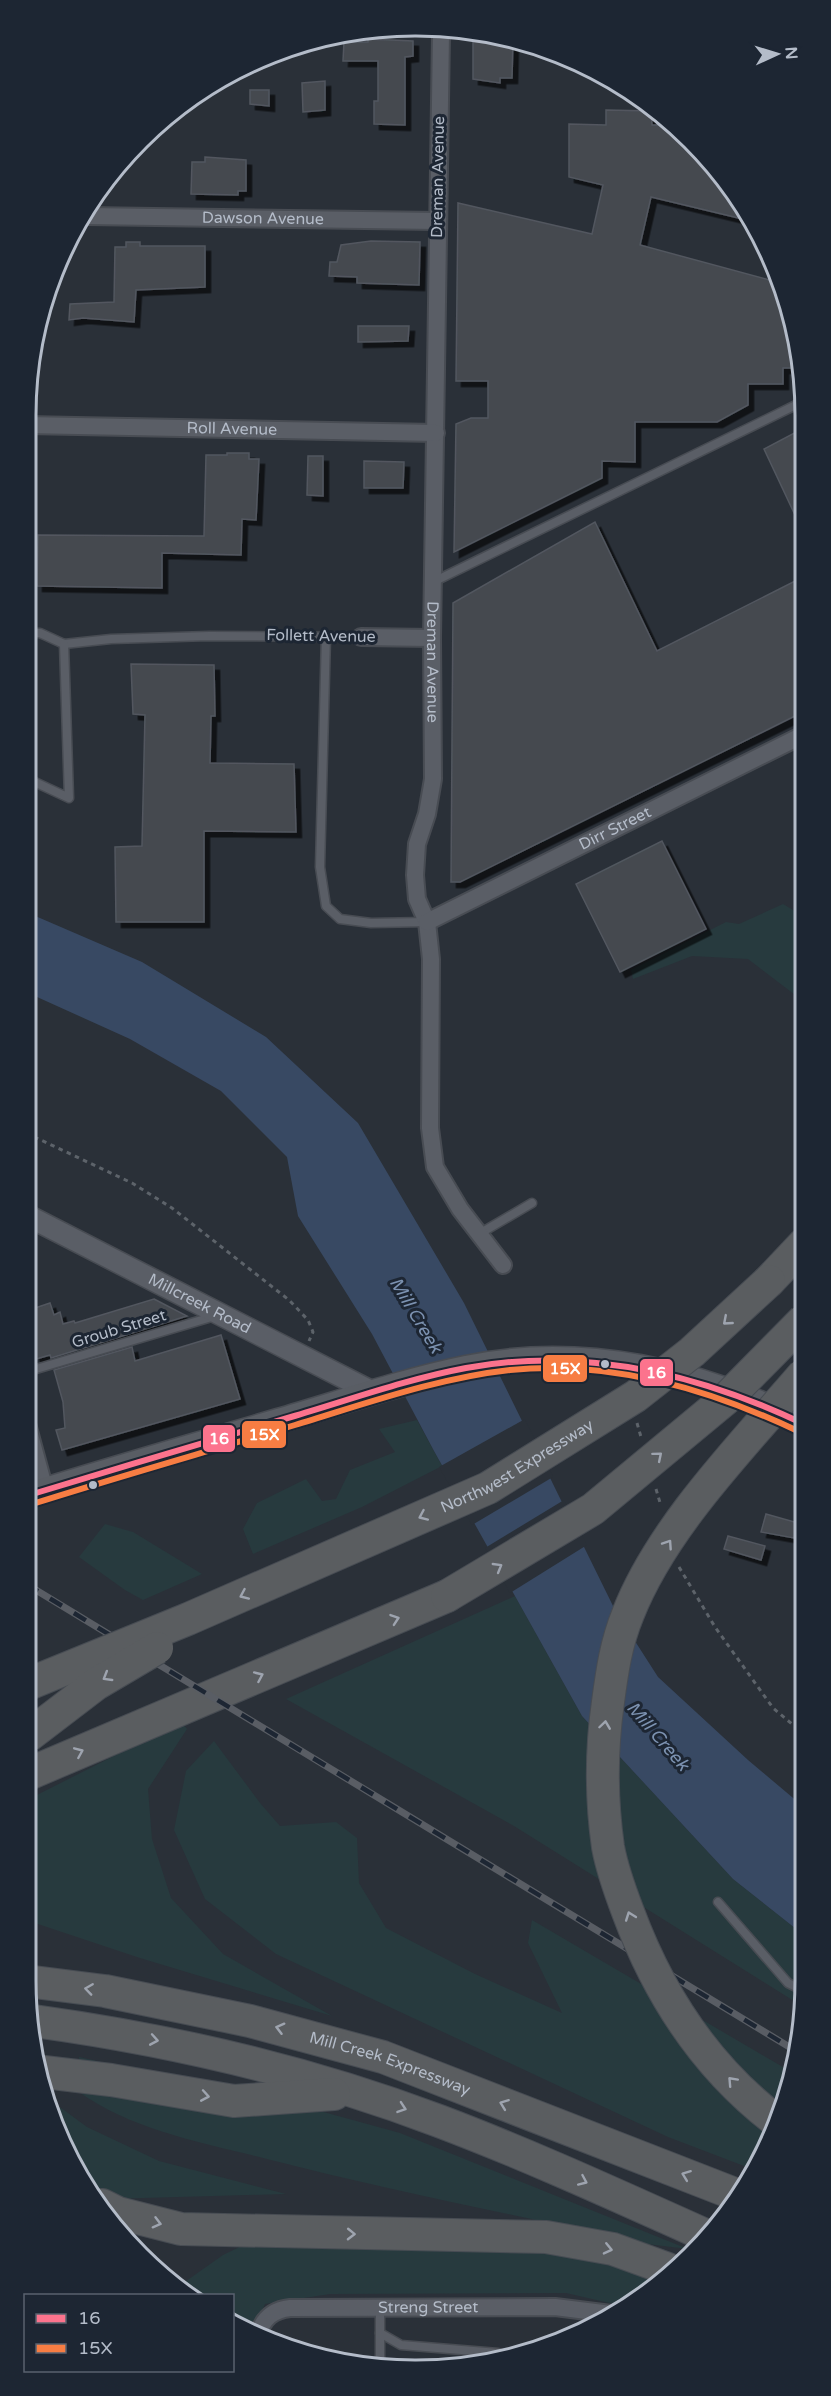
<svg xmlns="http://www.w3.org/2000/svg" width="831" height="2396" font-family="'Varela Round',sans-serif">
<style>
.green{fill:#273a3e}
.water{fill:#384963}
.pier{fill:#2a3038}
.building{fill:#444950;stroke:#52575f;stroke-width:1.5;filter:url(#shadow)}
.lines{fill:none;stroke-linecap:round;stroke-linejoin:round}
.service-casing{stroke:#484c53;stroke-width:11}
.minor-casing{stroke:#484c53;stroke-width:20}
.tertiary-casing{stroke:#484c53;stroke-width:24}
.secondary-casing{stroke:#484c53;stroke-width:27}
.motorway-casing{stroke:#474c53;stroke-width:34}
.path{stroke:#5d636a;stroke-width:3;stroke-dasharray:4.5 4.5;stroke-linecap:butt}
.service{stroke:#5a5e66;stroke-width:8}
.minor{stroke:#5a5e66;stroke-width:16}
.tertiary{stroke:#5a5e66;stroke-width:21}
.secondary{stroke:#595d64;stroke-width:24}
.motorway{stroke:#5a5d60;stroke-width:32}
.rail-casing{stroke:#595d64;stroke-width:7}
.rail{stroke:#1d2633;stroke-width:4.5;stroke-dasharray:14;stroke-linecap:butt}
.motorway-bridge-casing{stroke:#474c53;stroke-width:34;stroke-linecap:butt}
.motorway-bridge{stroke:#5a5d60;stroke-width:32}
.bus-1-casing{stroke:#1d2633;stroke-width:10}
.bus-2-casing{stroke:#1d2633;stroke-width:10}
.bus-1{stroke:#fc738d;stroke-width:6}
.bus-2{stroke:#f77d43;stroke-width:6}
.oneway{stroke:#9ea4af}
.bus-dot{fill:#b4bcc9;stroke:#1d2633;stroke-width:2}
.labels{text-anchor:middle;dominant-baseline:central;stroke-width:6;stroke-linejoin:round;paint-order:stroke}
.street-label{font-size:16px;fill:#b4bcc9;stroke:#1d2633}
.water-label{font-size:18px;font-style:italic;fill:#7c92b1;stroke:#1d2633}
.rim{fill:none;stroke:#b4bcc9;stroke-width:3}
.line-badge{stroke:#1d2633;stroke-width:2}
.badge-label{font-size:16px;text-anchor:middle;font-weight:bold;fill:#fff}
</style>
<defs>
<filter id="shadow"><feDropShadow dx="5.5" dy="5.5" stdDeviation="0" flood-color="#0009"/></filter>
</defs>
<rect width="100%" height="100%" fill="#2a3038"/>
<g class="green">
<polygon points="783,904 803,916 803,1001 748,959 692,956 633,979 631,970 726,922 739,924"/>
<polygon points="417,1420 442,1466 362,1507 253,1554 243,1529 257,1503 306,1479 322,1501 336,1499 350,1470 395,1452 379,1429"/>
<polygon points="105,1524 133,1532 202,1574 143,1600 125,1590 79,1557"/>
<polygon points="515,1596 582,1716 733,1879 805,1936 805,1980 802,2006 514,1826 286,1699"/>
<polygon points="181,1722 187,1729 148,1789 152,1839 171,1898 223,1954 332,2016 140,1958 26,1920 26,1810 33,1797"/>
<polygon points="214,1741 260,1803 280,1826 336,1822 357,1838 359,1883 386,1928 475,1974 562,2013 528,1943 532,1920 793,2073 792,2081 752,2169 668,2137 276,1954 205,1899 174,1830 186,1771"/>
<path d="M79 2057 309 2108 400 2133 688 2249 647 2244C520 2216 392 2191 267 2159 201 2142 133 2131 76 2090Z"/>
<polygon points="49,2099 87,2127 159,2161 286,2194 109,2199 96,2196 55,2129"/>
<polygon points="304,2216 668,2269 627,2307 566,2293 330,2294 265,2304 252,2333 233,2322 232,2296 198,2295 182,2284 223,2255"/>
</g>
<polygon class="water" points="26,912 142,962 266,1037 358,1123 464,1303 615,1610 658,1677 748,1760 805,1808 805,1936 733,1879 582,1716 434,1451 372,1334 298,1216 287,1157 221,1091 130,1039 26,992"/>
<g class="pier">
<polygon points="525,1419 553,1477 472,1525 439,1467"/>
<polygon points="564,1500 587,1545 510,1593 485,1548"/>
</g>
<g class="building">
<polygon points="473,36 513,39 512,78 500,78 500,83 473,79"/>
<polygon points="368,39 413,41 413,56 405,57 405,125 374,124 374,101 378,101 378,61 343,61 344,42 368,42"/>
<polygon points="325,81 325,110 303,112 302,83"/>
<polygon points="250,90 269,90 269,106 250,104"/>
<polygon points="606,110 651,111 652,125 668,125 708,158 751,221 651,197 640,245 777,282 802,368 783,368 783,384 748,384 748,405 717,422 635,422 635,462 602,461 602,478 454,552 456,424 471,418 488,418 488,381 456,381 458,203 592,234 603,185 569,177 569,124 606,125"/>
<polygon points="205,157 246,160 246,191 238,191 238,195 191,194 192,162 205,162"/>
<polygon points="371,241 420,242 419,285 357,283 357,277 329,276 330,262 337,262 341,245"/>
<polygon points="126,242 140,242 140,246 205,246 205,287 136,290 134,322 83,318 69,320 70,304 114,302 115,247 126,247"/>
<polygon points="358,326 409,326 408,341 358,342"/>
<polygon points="802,429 802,530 764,449"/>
<polygon points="227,453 249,453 249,459 259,459 256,520 242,519 241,555 162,553 162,588 37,586 38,535 204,536 206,455 227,455"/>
<polygon points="308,456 323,456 323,496 307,495"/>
<polygon points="364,461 404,462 403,488 364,488"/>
<polygon points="595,522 657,651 803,577 803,712 460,882 451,882 453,603"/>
<polygon points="131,664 214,665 215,716 211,716 210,763 294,764 296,832 204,831 204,922 116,922 115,847 142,846 145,715 133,714"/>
<polygon points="662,841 706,929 620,972 576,884"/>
<polygon points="154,1299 187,1316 51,1358 50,1355 36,1359 26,1326 26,1311 50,1303 54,1315 60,1312 63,1324 74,1321 75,1323"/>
<polygon points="221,1335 240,1399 62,1450 56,1430 65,1428 63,1402 54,1370 132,1347 135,1361"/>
<polygon points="766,1514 798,1523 794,1538 761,1532"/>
<polygon points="728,1536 765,1546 761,1560 724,1549"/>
</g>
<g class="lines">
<defs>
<g id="service">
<polyline points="433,582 802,402"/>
<polyline points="26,633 40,633 64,644 111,639 209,636 361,637"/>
<polyline points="326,636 320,867 326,906 340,919 371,923 427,922"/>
<polyline points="26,778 69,798 64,644"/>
<polyline points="479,1234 532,1203"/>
<polyline points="26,1372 215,1316"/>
<polyline points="718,1902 788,1983 804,1991"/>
<polyline points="380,2333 401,2345 498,2353 507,2358"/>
<polyline points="380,2366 380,2308"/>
</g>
<g id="minor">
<path id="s1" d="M441 34 432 638 433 779 427 814 417 844 415 875 417 899 427 922 431 959 430 1128 435 1167 460 1209 503 1265"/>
<path id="s2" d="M87 216 437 221"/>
<path id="s3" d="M26 425 436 433"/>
<polyline points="361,637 432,638"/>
<path id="s4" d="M427 922 803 735"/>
<polyline points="26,1420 45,1490"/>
<path id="s5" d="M258 2335C263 2318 273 2310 290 2308L555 2307 611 2314"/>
</g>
<g id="tertiary">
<path id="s6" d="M26 1215 374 1393"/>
</g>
<path id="secondary" d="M26 1496C110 1470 194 1446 278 1421 340 1403 403 1381 466 1368 580 1344 703 1371 804 1424"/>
<g id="motorway">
<polyline points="769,1281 804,1244"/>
<polyline points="26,1775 447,1596"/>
<path id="s7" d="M26 1981 105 1991 250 2021 383 2057 740 2196"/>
<path d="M34 2021C172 2040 309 2072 439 2121 529 2155 616 2195 703 2234"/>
<polyline points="44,2072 111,2080 234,2101 334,2094"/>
<polyline points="102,2205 118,2213 181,2229 546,2237 613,2249 668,2269"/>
</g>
</defs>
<use href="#service" class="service-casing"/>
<use href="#minor" class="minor-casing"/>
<use href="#tertiary" class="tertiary-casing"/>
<use href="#secondary" class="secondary-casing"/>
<use href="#motorway" class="motorway-casing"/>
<g class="path">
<polyline points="26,1133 132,1183 172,1208 289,1300 308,1320 313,1332 309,1341"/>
<polyline points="637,1423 641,1437"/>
<polyline points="656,1489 661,1506"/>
<polyline points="679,1567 715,1627 773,1708 805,1735"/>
</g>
<use href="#service" class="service"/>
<use href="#minor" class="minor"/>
<use href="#tertiary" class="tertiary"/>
<use href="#secondary" class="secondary"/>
<use href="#motorway" class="motorway"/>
<defs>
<polyline id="rail" points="26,1584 796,2051"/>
</defs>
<use href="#rail" class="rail-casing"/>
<use href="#rail" class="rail"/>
<defs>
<g id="motorway-bridge">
<polyline points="447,1596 593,1509 728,1397 804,1320"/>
<path id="s8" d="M26 1685 188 1619 488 1488 636 1396 692 1352 769 1281"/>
<polyline points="28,1736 96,1684 157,1648"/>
<path d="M775 2120C706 2067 658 1993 628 1912 620 1891 612 1869 608 1847 601 1798 601 1751 608 1702 612 1672 616 1643 628 1614 662 1527 743 1445 804 1374"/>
</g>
</defs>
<use href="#motorway-bridge" class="motorway-bridge-casing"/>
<use href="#motorway-bridge" class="motorway-bridge"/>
<defs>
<path id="bus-1" d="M26 1496C114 1469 203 1443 291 1417 349 1400 407 1379 466 1368 584 1346 697 1373 804 1424"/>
<path id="bus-2" d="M29 1505C117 1477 206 1452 295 1425 365 1404 437 1378 510 1370 612 1360 709 1389 800 1432"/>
</defs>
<use href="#bus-1" class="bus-1-casing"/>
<use href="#bus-2" class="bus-2-casing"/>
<use href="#bus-1" class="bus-1"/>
<use href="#bus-2" class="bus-2"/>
</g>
<defs><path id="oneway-chevron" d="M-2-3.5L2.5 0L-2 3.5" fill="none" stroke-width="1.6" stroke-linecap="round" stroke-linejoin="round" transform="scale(1.5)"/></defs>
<g class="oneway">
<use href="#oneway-chevron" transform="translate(727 1321) rotate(139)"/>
<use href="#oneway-chevron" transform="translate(658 1456) rotate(-40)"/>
<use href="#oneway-chevron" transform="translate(423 1516) rotate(156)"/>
<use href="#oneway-chevron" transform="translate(668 1544) rotate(-56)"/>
<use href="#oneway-chevron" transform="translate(498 1567) rotate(-30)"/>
<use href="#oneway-chevron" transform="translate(244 1595) rotate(156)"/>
<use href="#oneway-chevron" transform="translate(395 1619) rotate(-19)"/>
<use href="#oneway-chevron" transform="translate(259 1676) rotate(-24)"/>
<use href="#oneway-chevron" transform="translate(107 1677) rotate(149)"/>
<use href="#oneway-chevron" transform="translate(605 1725) rotate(-82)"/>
<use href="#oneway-chevron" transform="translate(79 1752) rotate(-23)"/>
<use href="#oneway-chevron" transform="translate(630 1916) rotate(-110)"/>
<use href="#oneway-chevron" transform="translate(89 1989) rotate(-172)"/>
<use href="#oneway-chevron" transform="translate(280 2028) rotate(-165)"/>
<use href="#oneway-chevron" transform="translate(154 2040) rotate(10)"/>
<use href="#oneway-chevron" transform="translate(732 2081) rotate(-133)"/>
<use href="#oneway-chevron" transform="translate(205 2096) rotate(10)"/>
<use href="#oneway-chevron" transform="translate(504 2104) rotate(-159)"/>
<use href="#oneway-chevron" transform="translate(402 2108) rotate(19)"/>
<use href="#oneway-chevron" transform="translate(686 2175) rotate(-159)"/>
<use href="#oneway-chevron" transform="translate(583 2181) rotate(24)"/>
<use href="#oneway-chevron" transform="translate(157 2223) rotate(15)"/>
<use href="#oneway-chevron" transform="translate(351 2234) rotate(1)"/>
<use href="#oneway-chevron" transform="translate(608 2249) rotate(13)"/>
</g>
<g class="bus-dot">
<circle cx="605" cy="1364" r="5"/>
<circle cx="93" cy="1485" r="5"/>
</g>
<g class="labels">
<g class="street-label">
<text transform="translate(438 177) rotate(-89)">Dreman Avenue</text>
<text stroke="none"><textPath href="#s2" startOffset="176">Dawson Avenue</textPath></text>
<text stroke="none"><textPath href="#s3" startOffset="206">Roll Avenue</textPath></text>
<text transform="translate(321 636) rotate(1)">Follett Avenue</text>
<text stroke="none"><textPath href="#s1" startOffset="628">Dreman Avenue</textPath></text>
<text stroke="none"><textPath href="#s4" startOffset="210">Dirr Street</textPath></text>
<text stroke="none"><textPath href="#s6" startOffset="195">Millcreek Road</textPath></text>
<text transform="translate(119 1329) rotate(-17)">Groub Street</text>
<text stroke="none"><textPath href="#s8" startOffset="538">Northwest Expressway</textPath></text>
<text stroke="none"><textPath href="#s7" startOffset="374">Mill Creek Expressway</textPath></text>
<text stroke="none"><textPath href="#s5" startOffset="183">Streng Street</textPath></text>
</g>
<g class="water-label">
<text transform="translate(416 1315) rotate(59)">Mill Creek</text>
<text transform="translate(658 1736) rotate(49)">Mill Creek</text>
</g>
</g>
<path d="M0 0H831V2396H0ZM415 36H416A379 379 0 0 1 795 415V1981A379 379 0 0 1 416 2360H415A379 379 0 0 1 36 1981V415A379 379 0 0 1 415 36Z" fill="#1d2633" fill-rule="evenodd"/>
<path class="rim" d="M415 36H416A379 379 0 0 1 795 415V1981A379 379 0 0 1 416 2360H415A379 379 0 0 1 36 1981V415A379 379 0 0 1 415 36Z"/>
<g class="line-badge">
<rect x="542" y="1354" width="46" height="29" rx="6" fill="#f77d43"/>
<rect x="639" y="1358" width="35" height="29" rx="6" fill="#fc738d"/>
<rect x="241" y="1420" width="46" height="29" rx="6" fill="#f77d43"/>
<rect x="202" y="1424" width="34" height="29" rx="6" fill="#fc738d"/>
</g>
<g class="badge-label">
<text x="565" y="1374">15X</text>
<text x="656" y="1378">16</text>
<text x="264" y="1440">15X</text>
<text x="219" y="1444">16</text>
</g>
<rect x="24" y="2294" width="210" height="78" fill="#1d2633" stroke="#59626f" stroke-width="1.5"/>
<rect x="36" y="2314" width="30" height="9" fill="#fc738d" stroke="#59626f" stroke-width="1.5"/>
<text x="78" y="2324" font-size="18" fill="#b4bcc9">16</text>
<rect x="36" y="2344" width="30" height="9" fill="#f77d43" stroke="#59626f" stroke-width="1.5"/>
<text x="78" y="2354" font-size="18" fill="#b4bcc9">15X</text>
<g transform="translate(777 54) rotate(86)" stroke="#1d2633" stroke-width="4.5" paint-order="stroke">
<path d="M0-4.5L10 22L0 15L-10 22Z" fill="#b4bcc9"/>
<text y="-9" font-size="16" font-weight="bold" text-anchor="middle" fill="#b4bcc9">N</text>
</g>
</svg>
